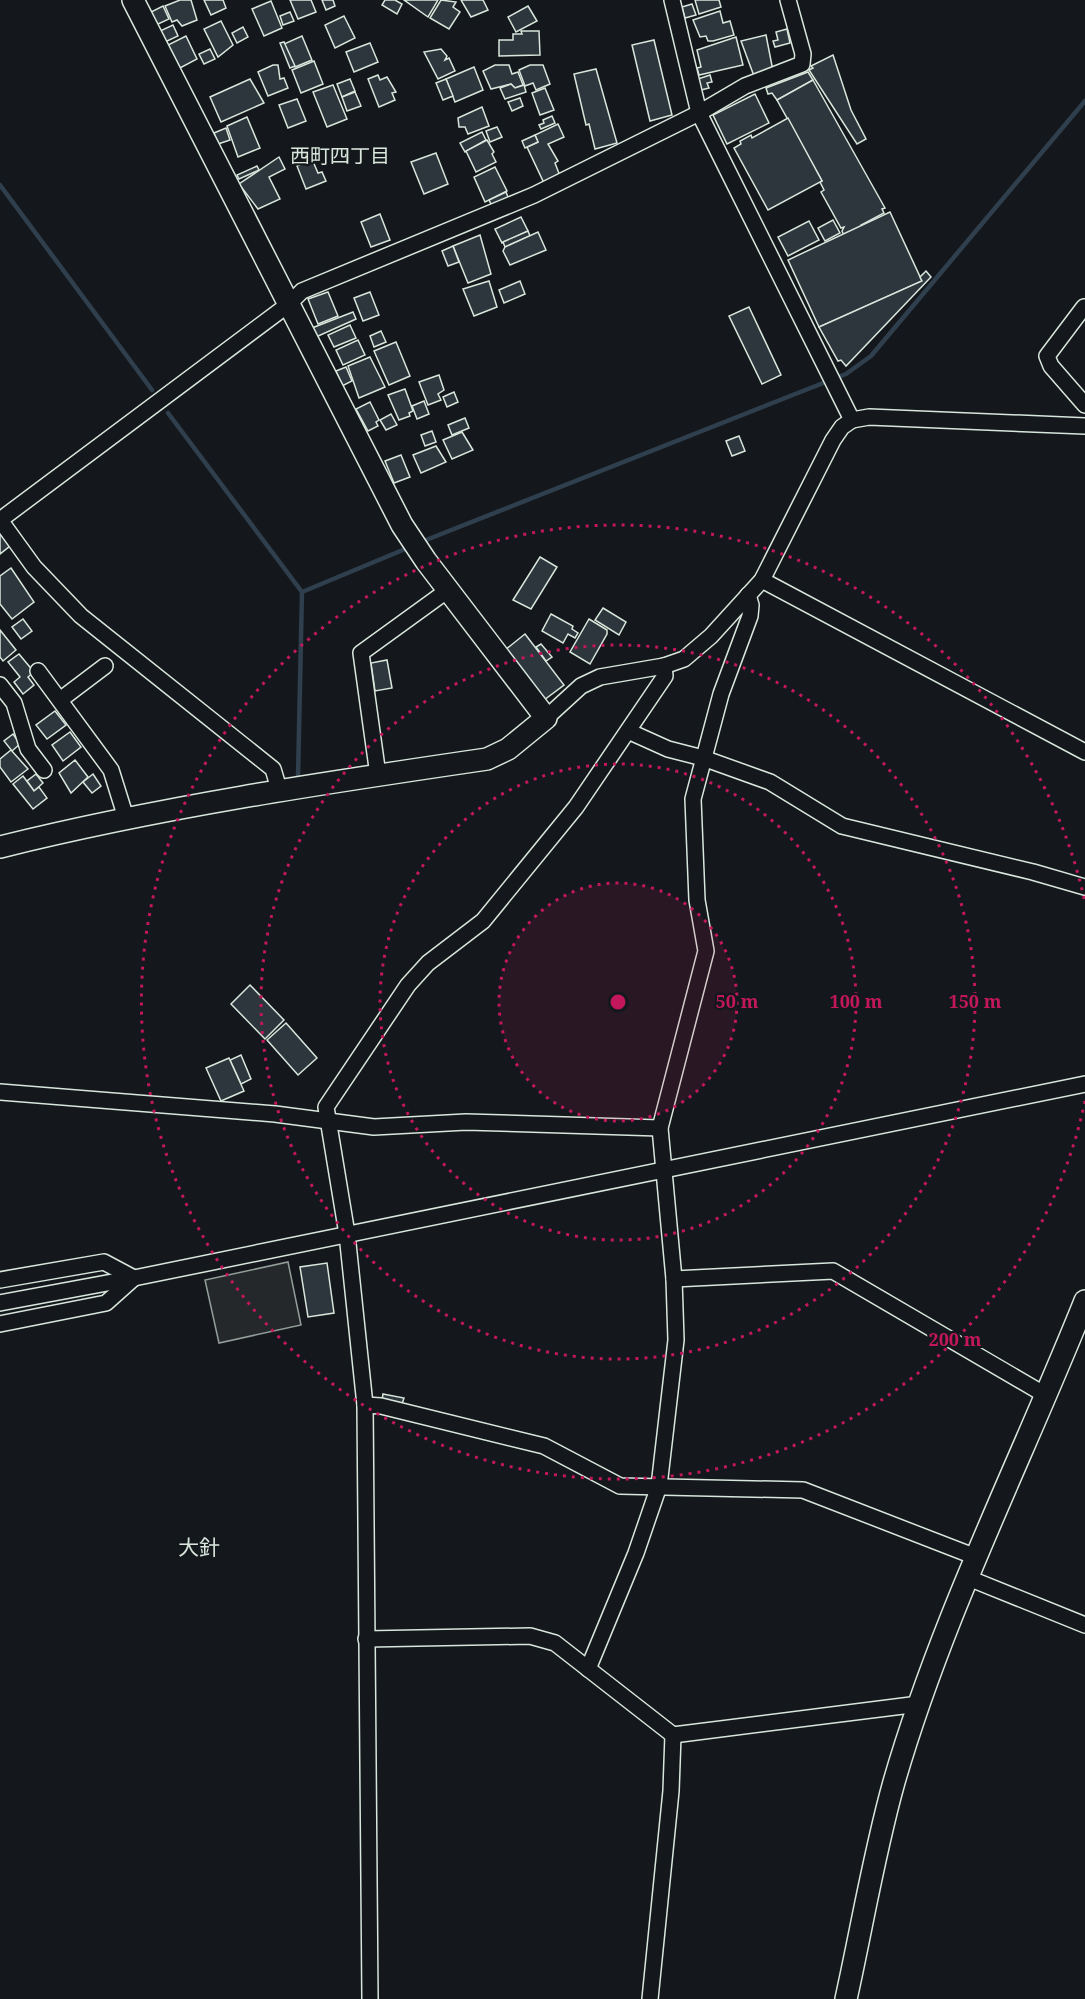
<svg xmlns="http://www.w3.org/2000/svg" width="1085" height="1999" font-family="'Noto Serif','Noto Sans JP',serif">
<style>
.parking{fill:#24282b;stroke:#939e99;stroke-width:1.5}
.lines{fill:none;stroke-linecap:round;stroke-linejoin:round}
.stream{stroke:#2f3f4d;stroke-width:4.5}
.building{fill:#2c363c;stroke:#d8e6dc;stroke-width:1.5}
.street-casing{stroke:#d8e6dc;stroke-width:18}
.secondary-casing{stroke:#d8e6dc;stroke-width:24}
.street{stroke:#14181c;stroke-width:15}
.secondary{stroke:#14181c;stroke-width:21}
.ring{fill:none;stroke:#c2185b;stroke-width:3;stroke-dasharray:3 6}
.labels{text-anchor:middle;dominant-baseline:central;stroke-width:4.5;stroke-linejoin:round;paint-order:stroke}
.neighbourhood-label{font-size:20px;fill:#d8e6dc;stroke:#14181c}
.quarter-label{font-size:21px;fill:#d8e6dc;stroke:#14181c}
.centre{fill:#c2185b;stroke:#14181c;stroke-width:3}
.ring-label{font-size:18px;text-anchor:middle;font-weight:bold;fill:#c2185b;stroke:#14181c;stroke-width:4.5;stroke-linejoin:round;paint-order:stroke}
</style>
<rect width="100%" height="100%" fill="#14181c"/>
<polygon class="parking" points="288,1262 301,1325 219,1343 205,1280"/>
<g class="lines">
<g class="stream">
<polyline points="0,185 152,390"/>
<polyline points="168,413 302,592 298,777"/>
<polyline points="421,542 846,374 871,356 1085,101"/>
<polyline points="302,592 410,547"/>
</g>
</g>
<g class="building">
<polygon points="180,0 191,0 197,20 182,26 177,20 172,22 165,6"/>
<polygon points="204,0 223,0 226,8 211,15"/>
<polygon points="290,0 311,0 316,12 298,19"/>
<polygon points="322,0 333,0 335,6 326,10"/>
<polygon points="385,0 395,0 402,4 397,14 382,5"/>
<polygon points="404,0 438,0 428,17"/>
<polygon points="441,0 456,2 453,7 460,12 449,29 430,18"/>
<polygon points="461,0 483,0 488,10 471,17"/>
<polygon points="695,0 719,0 721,7 699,14"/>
<polygon points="271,1 282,28 264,36 252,9"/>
<polygon points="692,4 696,15 685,18 682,7"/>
<polygon points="163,6 169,19 156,25 151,12"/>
<polygon points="528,6 537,21 516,32 508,17"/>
<polygon points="720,11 723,23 730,21 734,35 713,41 708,41 706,36 700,37 693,20"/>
<polygon points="290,12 294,21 283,25 280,16"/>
<polygon points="344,16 355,38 335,48 325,25"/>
<polygon points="221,21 233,45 218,57 204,29"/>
<polygon points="173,25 178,36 165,42 160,31"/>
<polygon points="243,27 248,37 237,43 232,33"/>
<polygon points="787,29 790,43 775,47 773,41 778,40 776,32"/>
<polygon points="521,31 539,31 540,55 499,56 499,40 513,40 513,34 522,34"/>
<polygon points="766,35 773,71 754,76 741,41"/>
<polygon points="186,36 197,59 180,68 168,45"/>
<polygon points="302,36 312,60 295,67 284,44"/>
<polygon points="736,37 743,65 699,75 697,68 701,67 697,50"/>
<polygon points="654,40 672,115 650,121 632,45"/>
<polygon points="284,42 295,66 290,68 280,43"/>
<polygon points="370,43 378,62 354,72 346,52"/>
<polygon points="210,49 215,59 204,64 199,54"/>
<polygon points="441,49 447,56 445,60 449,58 455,71 438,79 424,52"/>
<polygon points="833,55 851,110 866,139 857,144 809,70 813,68 811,66"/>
<polygon points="314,61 323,84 301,93 292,70"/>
<polygon points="273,65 278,65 280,79 284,78 288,88 268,96 258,72"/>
<polygon points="495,65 509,65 512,74 518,72 523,85 515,88 511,84 491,89 483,71"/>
<polygon points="530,65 543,65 550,84 536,90 533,83 525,86 519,70"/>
<polygon points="474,67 483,90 455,102 446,79"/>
<polygon points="596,69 617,143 595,149 589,124 586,125 574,74"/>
<polygon points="808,72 813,80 777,100 772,93 768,94 766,88"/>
<polygon points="378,75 380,80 387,77 396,92 392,93 395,100 379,107 368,79"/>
<polygon points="710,75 712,82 707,83 709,88 701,90 698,79"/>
<polygon points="250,79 264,103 221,122 210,97"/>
<polygon points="350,79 355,91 342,97 337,84"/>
<polygon points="446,79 453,96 443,100 436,83"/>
<polygon points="813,80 885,208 882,209 884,213 861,225 862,228 844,236 842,231 844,227 841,228 821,192 824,190 820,182 822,181 777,100"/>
<polygon points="511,84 515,88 524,85 526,92 505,99 500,88"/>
<polygon points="333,85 347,119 327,127 313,92"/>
<polygon points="545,88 554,110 540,115 532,93"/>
<polygon points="355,92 361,106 347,111 342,97"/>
<polygon points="755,94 769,123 727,144 713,115"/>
<polygon points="520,98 523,106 512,111 508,102"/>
<polygon points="297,99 306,121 288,128 279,105"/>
<polygon points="482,107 489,126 468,134 465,127 459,127 458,118"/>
<polygon points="552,116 555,123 541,129 539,125 544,123 543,120"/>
<polygon points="247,117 260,148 238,157 227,126"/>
<polygon points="788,118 822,181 768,210 734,148 741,144 740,141 751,135 752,138"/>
<polygon points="558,124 564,137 548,144 558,161 555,163 560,176 544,183 527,147 538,142 535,135"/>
<polygon points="497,127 502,137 490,142 486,131"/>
<polygon points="226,128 230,140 218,144 214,133"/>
<polygon points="482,132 486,140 465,152 460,143"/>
<polygon points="535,135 538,142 525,148 522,141"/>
<polygon points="487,140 494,152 492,154 496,162 476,172 466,151"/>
<polygon points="309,147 314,158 303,163 298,152"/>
<polygon points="436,153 448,184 424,194 411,162"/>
<polygon points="279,157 285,169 269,177 280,199 258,209 239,184"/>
<polygon points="312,159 318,173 322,172 326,181 306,189 297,166"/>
<polygon points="257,166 259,170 239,179 237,175"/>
<polygon points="495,167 507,191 485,202 474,177"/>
<polygon points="506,192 510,202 494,210 489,200"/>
<polygon points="890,212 922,281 819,327 788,260"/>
<polygon points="380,214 390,240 371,247 361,222"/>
<polygon points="521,217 528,231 502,243 495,229"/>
<polygon points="833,220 840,233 825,241 818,228"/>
<polygon points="809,221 819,240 788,256 778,237"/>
<polygon points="528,231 530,236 505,247 503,242"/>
<polygon points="538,232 546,250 510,265 503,251 505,247"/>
<polygon points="480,235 491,274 468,283 453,246"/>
<polygon points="453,246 459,262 448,266 442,251"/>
<polygon points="926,271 931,277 846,366 841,360 838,361 819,327 922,281 920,277"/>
<polygon points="489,281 497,307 474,316 463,289"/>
<polygon points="520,281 525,294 504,303 499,290"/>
<polygon points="328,292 338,316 318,324 308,299"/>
<polygon points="370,292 379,315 363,321 354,298"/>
<polygon points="749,307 781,375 762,384 729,316"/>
<polygon points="353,312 356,319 316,337 312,328"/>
<polygon points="350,325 356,338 334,347 328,335"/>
<polygon points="381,331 386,342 374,347 370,336"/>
<polygon points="358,340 365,355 343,365 336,350"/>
<polygon points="396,342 410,376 389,385 374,351"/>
<polygon points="370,357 385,387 359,398 348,366"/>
<polygon points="346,367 352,381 342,386 336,371"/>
<polygon points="439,375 444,390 438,394 441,400 428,405 419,382"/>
<polygon points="405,389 413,411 409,413 410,416 399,420 388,395"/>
<polygon points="454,392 458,402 447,407 443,397"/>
<polygon points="424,401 429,414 417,419 412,406"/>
<polygon points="370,402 379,420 376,422 378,426 368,431 356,409"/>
<polygon points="391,414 397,425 386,430 380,420"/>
<polygon points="465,418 469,428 452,435 448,425"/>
<polygon points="432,431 436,442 425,446 421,435"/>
<polygon points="462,432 473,450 452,459 443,440"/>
<polygon points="739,436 745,451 732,456 726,441"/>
<polygon points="436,446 446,462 421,473 413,455"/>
<polygon points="401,455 410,477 394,483 385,461"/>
<polygon points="0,533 10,546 0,554"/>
<polygon points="540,557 557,567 531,609 513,600"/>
<polygon points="11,568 34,602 12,619 0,604 0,576"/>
<polygon points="603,608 626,622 619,635 595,620"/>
<polygon points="551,614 573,626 572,629 578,633 575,638 568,634 563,643 542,631"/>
<polygon points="23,619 32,631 21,639 12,627"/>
<polygon points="589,619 607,630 607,634 590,664 570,652"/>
<polygon points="0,630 16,650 3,661 0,657"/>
<polygon points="525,634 564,685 544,700 505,650"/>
<polygon points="541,644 552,657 546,661 536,647"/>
<polygon points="19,654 34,672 28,677 34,685 23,694 14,682 20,677 8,662"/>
<polygon points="387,660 392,688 375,691 371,663"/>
<polygon points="55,711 66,725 47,739 36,725"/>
<polygon points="70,732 81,747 63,761 52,745"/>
<polygon points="13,734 20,744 12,751 4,741"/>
<polygon points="11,750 28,769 11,782 0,767 0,759"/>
<polygon points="75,760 88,777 71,793 59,773"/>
<polygon points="36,774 43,783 34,791 27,781"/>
<polygon points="93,774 101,786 92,793 83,782"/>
<polygon points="23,776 34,791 39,787 47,798 33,809 13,784"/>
<polygon points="250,985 284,1020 265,1039 231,1004"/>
<polygon points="286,1023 317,1058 298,1075 267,1040"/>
<polygon points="241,1055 251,1079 241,1084 230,1060"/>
<polygon points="229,1058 244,1091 221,1101 206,1068"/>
<polygon points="327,1263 334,1313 308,1317 300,1267"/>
<polygon points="383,1394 404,1398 402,1404 382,1400"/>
</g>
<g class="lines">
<defs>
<g id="street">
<polyline points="672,0 699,113 852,420 869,417 1085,426"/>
<polyline points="1084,307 1047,356 1051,366 1085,405"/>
<polyline points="0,520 289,304 302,291 534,195 699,113 745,86 802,64 803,54 788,0"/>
<polyline points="0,520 34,567 81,616 273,769 279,789"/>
<polyline points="762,580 1085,752"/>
<polyline points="38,671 111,770 126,818"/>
<polyline points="0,685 14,703 28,749 44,770"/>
<polyline points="60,700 105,666"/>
<polyline points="546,718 581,686 600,677 664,666 684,659 711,636 762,580 833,440 842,427 852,420"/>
<polyline points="628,731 668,749 703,758 770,782 842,826 1033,872 1085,887"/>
<polyline points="378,775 361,653 448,590"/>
<polyline points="0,1092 275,1114 374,1127 466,1122 660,1128"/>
<polyline points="674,1279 833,1271 1047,1396"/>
<polyline points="0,1280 104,1262 134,1278 106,1303 0,1324"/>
<polyline points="0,1303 134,1278 1085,1084"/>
<polyline points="365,1405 381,1406 544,1446 620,1486 803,1490 976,1557"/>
<polyline points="966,1577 1085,1625"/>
<polyline points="366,1639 530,1636 555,1643 673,1735 919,1704"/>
<polyline points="588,1669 636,1553 659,1486 676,1340 674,1279 660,1128 706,951 697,900 693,799 721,694 750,616 751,605 748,595"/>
<polyline points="370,1999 365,1405 347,1234 326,1107 408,985 428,963 483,921 576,807 665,676 664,666"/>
<polyline points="650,1999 671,1791 673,1735"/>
</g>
<g id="secondary">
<path d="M0 847C161 807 323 783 487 759L508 749 546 718 426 561 402 525 133 0"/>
<path d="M846 1999C862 1927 874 1853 894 1782 942 1616 1021 1461 1085 1301"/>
</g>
</defs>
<use href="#street" class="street-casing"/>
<use href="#secondary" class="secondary-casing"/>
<use href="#street" class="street"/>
<use href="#secondary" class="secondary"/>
</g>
<circle cx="618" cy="1002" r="119" fill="#c2185b" fill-opacity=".12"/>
<g class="ring">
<circle cx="618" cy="1002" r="119"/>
<circle cx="618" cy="1002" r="238"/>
<circle cx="618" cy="1002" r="357"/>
<path d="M1085 1101A477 477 0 1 1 1085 903"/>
</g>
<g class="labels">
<g class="neighbourhood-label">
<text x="340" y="155">西町四丁目</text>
</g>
<g class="quarter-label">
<text x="199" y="1547">大針</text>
</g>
</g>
<circle cx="618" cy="1002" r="9" class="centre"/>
<g class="ring-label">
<text x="737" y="1008">50 m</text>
<text x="856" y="1008">100 m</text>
<text x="975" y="1008">150 m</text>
<text x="955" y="1346">200 m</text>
</g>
</svg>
